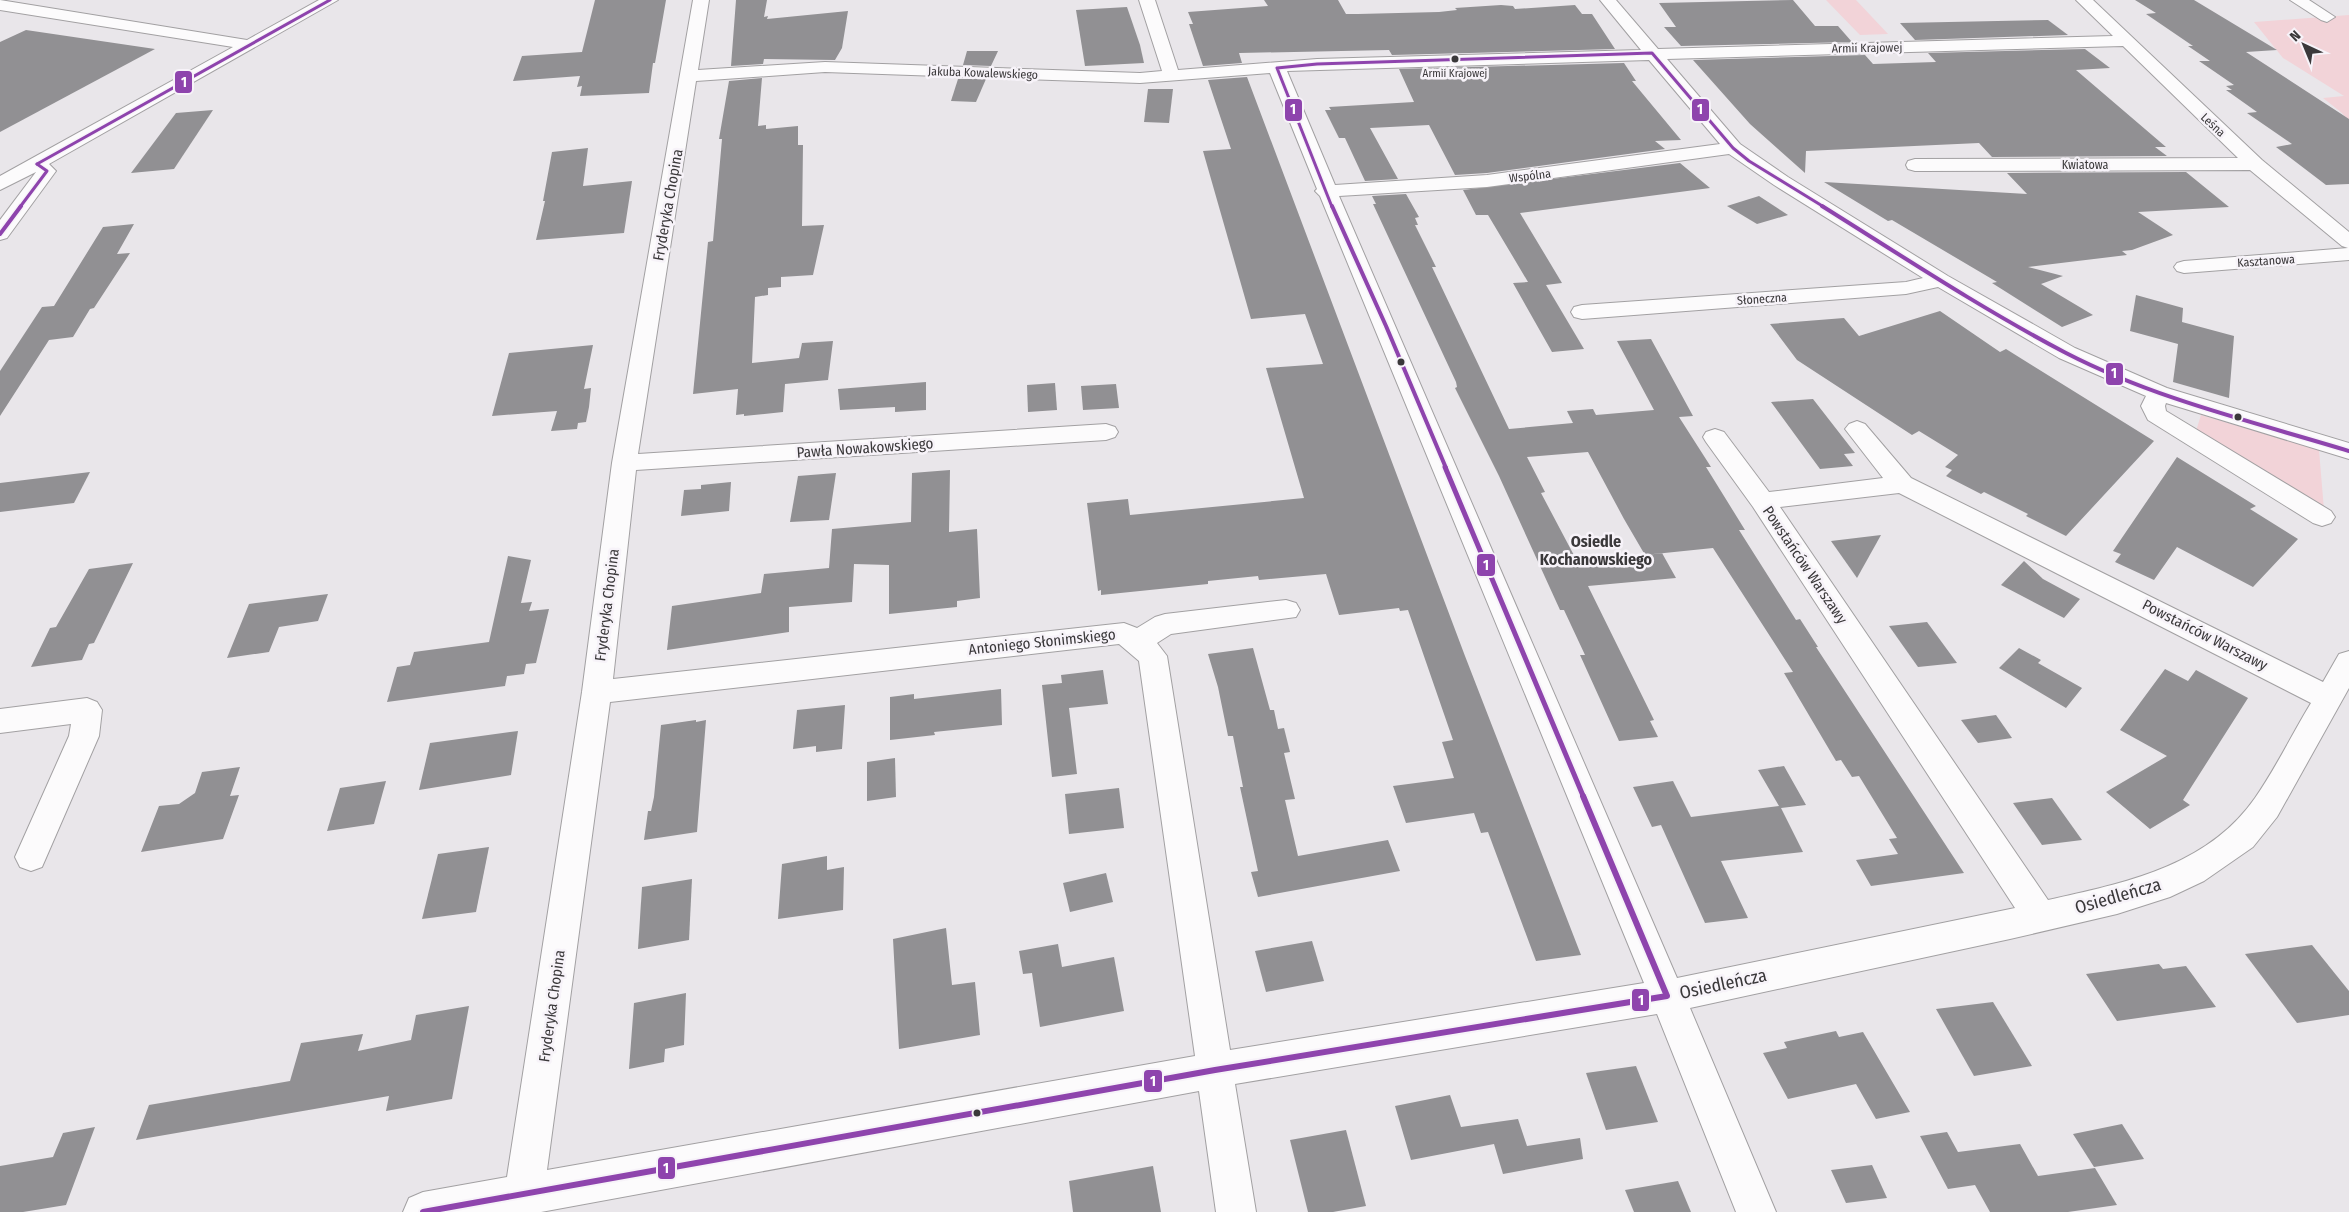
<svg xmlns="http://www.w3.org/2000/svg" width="2349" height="1212" font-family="'Fira Sans Condensed',sans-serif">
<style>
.green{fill:#f2d3d8}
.building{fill:#919093;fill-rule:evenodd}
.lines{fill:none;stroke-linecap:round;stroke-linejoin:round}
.minor-casing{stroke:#a2a0a2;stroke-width:2}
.minor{fill:#fcfbfc;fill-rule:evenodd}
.bus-1-far3-casing{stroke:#f7f3f9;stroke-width:5.5}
.bus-1-far2-casing{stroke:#f7f3f9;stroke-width:7}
.bus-1-far1-casing{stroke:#f7f3f9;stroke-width:9}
.bus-1-casing{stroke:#f7f3f9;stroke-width:10}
.bus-1-far3{stroke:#8e44ad;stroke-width:3}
.bus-1-far2{stroke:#8e44ad;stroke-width:4}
.bus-1-far1{stroke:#8e44ad;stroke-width:5}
.bus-1{stroke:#8e44ad;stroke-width:6}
.bus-dot{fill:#3a383a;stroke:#f7f3f9;stroke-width:2}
.labels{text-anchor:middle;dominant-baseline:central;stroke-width:5;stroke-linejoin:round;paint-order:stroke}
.far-bus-label{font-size:11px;fill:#3a383a;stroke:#f7f3f9}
.far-street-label{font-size:12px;fill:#3a383a;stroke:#f7f3f9}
.street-label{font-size:15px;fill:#3a383a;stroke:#f7f3f9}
.neighbourhood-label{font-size:16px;font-weight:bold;fill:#3a383a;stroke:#f7f3f9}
.near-street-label{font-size:18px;fill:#3a383a;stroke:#f7f3f9}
.line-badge{stroke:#f7f3f9;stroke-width:2}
.badge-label{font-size:14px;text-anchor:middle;font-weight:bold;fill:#fff}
</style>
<rect width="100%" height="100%" fill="#e9e6ea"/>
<g class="green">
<polygon points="1826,0 1856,0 1888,34 1860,35"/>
<polygon points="2349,15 2349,122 2342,113 2323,98 2344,96 2283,58 2254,22"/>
<polygon points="2201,415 2319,450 2324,510 2196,431"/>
</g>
<g class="building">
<polygon points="595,0 666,0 655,63 653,63 649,93 580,96 582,86 577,87 580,76 513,81 522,56 582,52"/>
<polygon points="736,0 767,0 764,17 768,16 767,19 848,11 842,48 835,60 764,59 763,64 731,66"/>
<polygon points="1264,0 1338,0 1346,14 1358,14 1439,12 1457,10 1455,8 1501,5 1513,6 1515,9 1575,5 1582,14 1592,14 1615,49 1392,55 1389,50 1239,53 1242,63 1203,66 1189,24 1193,24 1188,12 1268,6"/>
<polygon points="1793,0 1815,26 1838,26 1852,42 1681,46 1664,27 1676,27 1659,3"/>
<polygon points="2135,0 2194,0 2277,50 2246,52 2349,119 2349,184 2326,185 2276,147 2292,144 2247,113 2257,112 2226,90 2232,90 2226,86 2234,85 2199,61 2210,61 2188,46 2193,46 2146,14 2156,13"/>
<polygon points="1127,7 1140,45 1144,63 1085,66 1076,10"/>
<polygon points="2048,20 2068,35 1915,40 1900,23"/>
<polygon points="26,30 155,49 0,132 0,42"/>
<polygon points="2085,49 2110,68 2076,70 2166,147 2155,147 2167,156 1992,157 1979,143 1806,151 1805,173 1750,124 1693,60 1865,55 1873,64 1936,62 1928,53"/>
<polygon points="967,51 998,51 991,66 963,65"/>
<polygon points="1624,63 1636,81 1632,81 1681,140 1655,141 1665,149 1487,173 1455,175 1429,125 1370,128 1398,179 1365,181 1345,138 1339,138 1325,110 1331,110 1329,107 1414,102 1399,69"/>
<polygon points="1247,77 1465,656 1581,955 1536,961 1488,832 1481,833 1474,813 1406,823 1393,786 1454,778 1442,742 1453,740 1408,610 1400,611 1399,608 1339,615 1326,574 1259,580 1258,576 1208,581 1208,584 1101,595 1101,590 1098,591 1087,503 1128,499 1130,515 1304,498 1266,368 1323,364 1305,314 1251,319 1203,151 1231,149 1208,80"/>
<polygon points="762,78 758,126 766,125 766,129 798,126 798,145 803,145 802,226 824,225 813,275 781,277 781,287 768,288 768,295 755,297 752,363 799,358 802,343 833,341 828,380 785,384 783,412 744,416 744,414 736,415 738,389 693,394 708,242 713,241 722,139 719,139 729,81"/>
<polygon points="958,79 986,79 976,102 951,101"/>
<polygon points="1148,89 1173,89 1169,123 1144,122"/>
<polygon points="213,110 174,169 131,173 176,113"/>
<polygon points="588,148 583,186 632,181 624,233 536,240 545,201 543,201 552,152"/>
<polygon points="1680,163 1710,188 1520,213 1562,283 1546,285 1584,349 1552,352 1513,283 1528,282 1488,215 1476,215 1463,190"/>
<polygon points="2186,172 2229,207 2138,212 2173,235 2132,250 2122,251 2127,255 2028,267 2063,276 2041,284 2093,315 2062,327 1992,283 1997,282 1892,220 1888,221 1824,182 2027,194 2007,173"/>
<path d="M1406 194 1419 217 1415 218 1418 225H1415L1436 267H1432L1509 429 1573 423 1567 411 1593 409 1596 415 1654 410 1617 341 1651 339 1693 416 1679 417 1711 467H1706L1745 530H1739L1796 620 1800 619 1818 647H1816L1964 873 1871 886 1856 860 1898 854 1889 839 1897 838 1859 776 1852 777 1841 760 1836 761 1784 673 1793 672 1713 548 1645 555 1662 553 1676 578 1588 586 1654 720 1650 721 1658 737 1619 741 1580 655H1585L1564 610H1560L1499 476 1455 388 1457 387 1456 382 1373 204H1376L1372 196ZM1588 452 1624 519 1645 555 1577 561 1541 493 1545 492 1527 457Z"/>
<polygon points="1759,196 1788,215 1757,224 1727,206"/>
<polygon points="134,224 117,254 130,253 94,308 90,309 73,337 49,340 0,416 0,371 42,307 54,306 103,227"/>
<polygon points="2136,295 2183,308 2182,322 2234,336 2229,398 2173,382 2178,344 2130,331"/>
<polygon points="1940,311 2000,352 2006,349 2154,441 2066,536 2026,516 2028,514 1984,492 1981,494 1946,476 1952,470 1945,467 1958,455 1919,431 1912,435 1797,360 1770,324 1844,318 1859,336"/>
<polygon points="593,345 584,389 591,388 589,407 586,422 578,423 577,429 551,431 557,411 492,416 509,353"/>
<polygon points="926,382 926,410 895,412 895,407 840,410 838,389"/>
<polygon points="1055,383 1057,410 1028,412 1027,385"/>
<polygon points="1116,384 1119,408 1083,410 1081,386"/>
<polygon points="1813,399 1855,453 1844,454 1853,466 1820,469 1771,402"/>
<polygon points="2177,457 2256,506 2250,509 2298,539 2253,587 2177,547 2154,580 2115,562 2121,554 2113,551"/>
<polygon points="950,470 949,532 977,529 980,598 957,601 957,607 889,614 889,565 854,564 852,602 789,607 789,632 667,650 672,606 761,593 764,574 829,568 832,529 911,522 912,473"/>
<polygon points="90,472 74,503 0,512 0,483"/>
<polygon points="836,473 829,520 790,522 798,476"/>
<polygon points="731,482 729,511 681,516 684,490 701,489 701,485"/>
<polygon points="1881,535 1857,578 1831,541"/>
<polygon points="508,556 531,560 521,603 532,602 529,611 549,609 536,663 526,664 524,674 507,676 505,686 387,702 397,667 410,665 414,652 489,642"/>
<polygon points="2024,561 2043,579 2080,599 2064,618 2001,585"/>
<polygon points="133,563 94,643 89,644 82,660 31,667 50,628 56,627 89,569"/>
<polygon points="328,594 318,621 279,627 269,652 227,658 249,604"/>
<polygon points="1927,622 1957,663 1918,667 1889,626"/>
<polygon points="1253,648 1270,710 1274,710 1278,729 1284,728 1290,752 1284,753 1295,799 1285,800 1298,856 1388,840 1400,871 1258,897 1251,872 1258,871 1240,787 1243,787 1233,736 1228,736 1218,687 1208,654"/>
<polygon points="2019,648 2041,660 2038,663 2082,688 2066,708 1999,668"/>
<polygon points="2165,669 2188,681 2196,670 2248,698 2183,800 2190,805 2150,829 2106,792 2167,756 2120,730"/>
<polygon points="1103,670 1108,704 1069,708 1077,774 1052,777 1042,685 1062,683 1061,675"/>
<polygon points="1001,689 1002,725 934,732 935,735 890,740 890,697 914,694 914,699"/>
<polygon points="845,705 842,749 816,752 816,746 793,749 797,710"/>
<polygon points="1996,715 2012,738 1978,743 1961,720"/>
<polygon points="696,720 696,722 706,720 697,832 644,840 648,811 651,811 654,797 661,725"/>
<polygon points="518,731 511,775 419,790 430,743"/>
<polygon points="895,758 896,797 867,801 867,762"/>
<polygon points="1784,766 1806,805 1781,808 1803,852 1721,861 1748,918 1705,923 1661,825 1652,827 1633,787 1673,781 1691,817 1779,806 1758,770"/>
<polygon points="240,767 230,796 239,795 223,839 141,852 159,806 179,804 195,793 202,772"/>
<polygon points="386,781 374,824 327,831 340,788"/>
<polygon points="1119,788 1124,828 1069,834 1065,794"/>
<polygon points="2052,798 2082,840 2042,845 2013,803"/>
<polygon points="489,847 476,912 422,919 438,854"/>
<polygon points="827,856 827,870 844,867 843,910 778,919 782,864"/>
<polygon points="1106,873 1113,902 1070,912 1063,883"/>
<polygon points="692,879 689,940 638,949 642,887"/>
<polygon points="946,928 952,985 975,982 980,1035 899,1049 893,939"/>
<polygon points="1312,941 1324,981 1266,992 1255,951"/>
<polygon points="1058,944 1062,967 1114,957 1124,1011 1040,1027 1032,973 1023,974 1019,951"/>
<polygon points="2312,945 2349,991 2349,1015 2297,1023 2245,954"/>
<polygon points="2159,964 2163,969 2186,966 2216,1007 2117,1021 2086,974"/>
<polygon points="686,993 684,1045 665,1049 664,1062 629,1069 634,1003"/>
<polygon points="1993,1002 2032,1066 1974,1076 1936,1009"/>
<polygon points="469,1006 452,1099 386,1111 389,1096 136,1140 149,1105 290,1081 301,1043 363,1034 358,1051 411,1040 416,1015"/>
<polygon points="1836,1031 1839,1037 1863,1032 1910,1112 1876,1119 1856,1084 1788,1099 1763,1053 1787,1048 1784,1042"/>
<polygon points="1636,1066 1658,1122 1606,1130 1586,1073"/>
<polygon points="1450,1095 1461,1127 1518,1119 1527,1146 1580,1138 1583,1159 1503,1174 1494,1144 1411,1160 1395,1106"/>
<polygon points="2122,1124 2144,1159 2094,1167 2073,1134"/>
<polygon points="95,1127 66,1205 23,1212 0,1212 0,1166 53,1157 63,1133"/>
<polygon points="1346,1130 1366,1206 1333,1212 1308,1212 1290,1140"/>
<polygon points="1947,1132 1958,1152 2020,1144 2038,1176 2095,1168 2117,1205 2068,1212 1990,1212 1975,1185 1948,1189 1920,1136"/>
<polygon points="1872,1165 1887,1198 1846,1203 1831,1170"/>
<polygon points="1153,1166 1161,1212 1073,1212 1069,1181"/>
<polygon points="1678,1181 1691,1212 1634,1212 1625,1190"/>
</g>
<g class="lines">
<defs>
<g id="minor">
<polygon points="0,0 247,40 319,0 338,0 49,164 56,171 7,238 0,240 0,220 36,172 0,190 0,176 233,47 0,10"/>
<path d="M693 0H709L698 70 825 62 1140 73 1162 71 1139 0H1155L1178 70 1317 59 1641 50 1600 0H1616L1658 49 2113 36 2076 0H2093L2262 160 2349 232V260L2184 273 2177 271 2174 267 2177 263 2184 261 2348 248 2342 246 2250 170 1915 171 1908 169 1906 165 1908 161 1915 159 2238 158 2123 46 1667 59 1740 144 1788 177 1948 276 2075 348 2167 388 2349 443V459L2166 403 2165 406 2166 411 2331 511 2335 517 2331 523 2322 526 2313 523 2148 420 2141 406 2146 396 2059 358 1938 287 1906 294 1582 319 1574 317 1571 312 1574 307 1582 305 1906 282 1923 278 1774 185 1729 154 1487 187 1339 196 1677 978 2015 908 1753 507 1706 442 1703 437 1706 432 1715 429 1724 432 1769 492 1883 478 1845 429 1849 424 1857 421 1865 424 1911 478 2323 682 2339 654 2349 651V688L2277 817 2253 847 2204 881 2170 897 2117 914 2010 939 1690 1008 1776 1212H1736L1657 1014 1235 1084 1256 1212H1216L1199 1091 541 1212H403L409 1198 423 1192 507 1177 582 692 612 463ZM1649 60 1720 144 1487 175 1335 185 1287 71ZM825 72 1140 83 1270 73 1317 189 1315 191 1320 196 1644 983 1230 1050 1167 656 1157 643 1171 634 1296 617 1300 610 1296 603 1286 600 1165 614 1155 617 1137 628 1124 623 613 679 636 470 1106 440 1115 437 1118 432 1115 427 1106 424 638 454 696 81ZM1899 493 2311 703C2292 734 2276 768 2255 798 2207 867 2124 883 2048 900L1780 507ZM1119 644 1139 661 1195 1056 547 1170 610 702Z"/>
<polygon points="2290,0 2309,0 2335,17 2327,22 2321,20"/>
<polygon points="87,698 97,702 102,710 99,736 42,867 31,871 20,867 15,857 69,736 71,724 0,733 0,709"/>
</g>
</defs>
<use href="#minor" class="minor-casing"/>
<use href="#minor" class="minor"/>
<defs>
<g id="bus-1-far3">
<polyline points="37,164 330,0"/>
<polyline points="20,207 47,171 37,164"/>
<polyline points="1332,207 1277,68 1317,64 1652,53 1733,148 1749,161 1824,207"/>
</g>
<g id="bus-1-far2">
<polyline points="1332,206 1386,326 1446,468"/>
<path d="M1822 206C1902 256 1982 309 2066 353 2155 399 2254 422 2349 451"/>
<polyline points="0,234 21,206"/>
</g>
<polyline id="bus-1-far1" points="1445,467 1584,798"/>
<polyline id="bus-1" points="423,1212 1215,1070 1667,996 1583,796"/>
</defs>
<use href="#bus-1-far3" class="bus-1-far3-casing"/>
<use href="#bus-1-far2" class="bus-1-far2-casing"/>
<use href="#bus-1-far1" class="bus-1-far1-casing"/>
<use href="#bus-1" class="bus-1-casing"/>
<use href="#bus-1-far3" class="bus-1-far3"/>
<use href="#bus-1-far2" class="bus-1-far2"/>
<use href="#bus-1-far1" class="bus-1-far1"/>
<use href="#bus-1" class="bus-1"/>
</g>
<g class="bus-dot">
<circle cx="1455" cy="59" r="4.5"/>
<circle cx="1401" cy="362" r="4.5"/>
<circle cx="2238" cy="417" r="4.5"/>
<circle cx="977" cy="1113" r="4.5"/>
</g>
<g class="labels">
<g class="far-bus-label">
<text x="1455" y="73">Armii Krajowej</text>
</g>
<g class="far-street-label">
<text transform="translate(1867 48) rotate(-1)">Armii Krajowej</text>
<text transform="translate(983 73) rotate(2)">Jakuba Kowalewskiego</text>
<text transform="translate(2213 125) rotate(43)">Leśna</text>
<text x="2085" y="165">Kwiatowa</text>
<text transform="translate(1530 176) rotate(-7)">Wspólna</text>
<text transform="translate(2266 261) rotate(-4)">Kasztanowa</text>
<text transform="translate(1762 299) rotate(-4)">Słoneczna</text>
</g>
<g class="street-label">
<text transform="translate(668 205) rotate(-80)">Fryderyka Chopina</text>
<text transform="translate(865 448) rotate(-4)">Pawła Nowakowskiego</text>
<text transform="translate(1805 565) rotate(56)">Powstańców Warszawy</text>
<text transform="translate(607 605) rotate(-83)">Fryderyka Chopina</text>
<text transform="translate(2205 635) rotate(27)">Powstańców Warszawy</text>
<text transform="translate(1042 642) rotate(-6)">Antoniego Słonimskiego</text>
<text transform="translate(552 1006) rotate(-82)">Fryderyka Chopina</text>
</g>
<g class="neighbourhood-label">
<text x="1596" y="541">Osiedle<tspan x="1596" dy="18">Kochanowskiego</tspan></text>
</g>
<g class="near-street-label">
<text transform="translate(2118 896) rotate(-16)">Osiedleńcza</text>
<text transform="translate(1723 984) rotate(-12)">Osiedleńcza</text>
</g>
</g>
<g class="line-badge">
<rect x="174" y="70" width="19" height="24" rx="5" fill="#8e44ad"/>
<rect x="1284" y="98" width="19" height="24" rx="5" fill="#8e44ad"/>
<rect x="1691" y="98" width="19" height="24" rx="5" fill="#8e44ad"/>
<rect x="2105" y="362" width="19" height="24" rx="5" fill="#8e44ad"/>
<rect x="1476" y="553" width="20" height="24" rx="5" fill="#8e44ad"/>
<rect x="1631" y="988" width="19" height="24" rx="5" fill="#8e44ad"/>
<rect x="1143" y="1069" width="20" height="24" rx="5" fill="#8e44ad"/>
<rect x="657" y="1156" width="19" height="24" rx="5" fill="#8e44ad"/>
</g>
<g class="badge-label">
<text x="184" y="87">1</text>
<text x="1293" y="114">1</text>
<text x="1700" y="114">1</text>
<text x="2114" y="378">1</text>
<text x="1486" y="570">1</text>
<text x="1641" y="1005">1</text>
<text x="1153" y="1086">1</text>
<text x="666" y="1173">1</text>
</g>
<g transform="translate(2304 45) rotate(316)" stroke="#f7f3f9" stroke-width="4" paint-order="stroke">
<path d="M0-4L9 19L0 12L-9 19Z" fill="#3a383a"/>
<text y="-8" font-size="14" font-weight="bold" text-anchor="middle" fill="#3a383a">N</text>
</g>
</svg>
